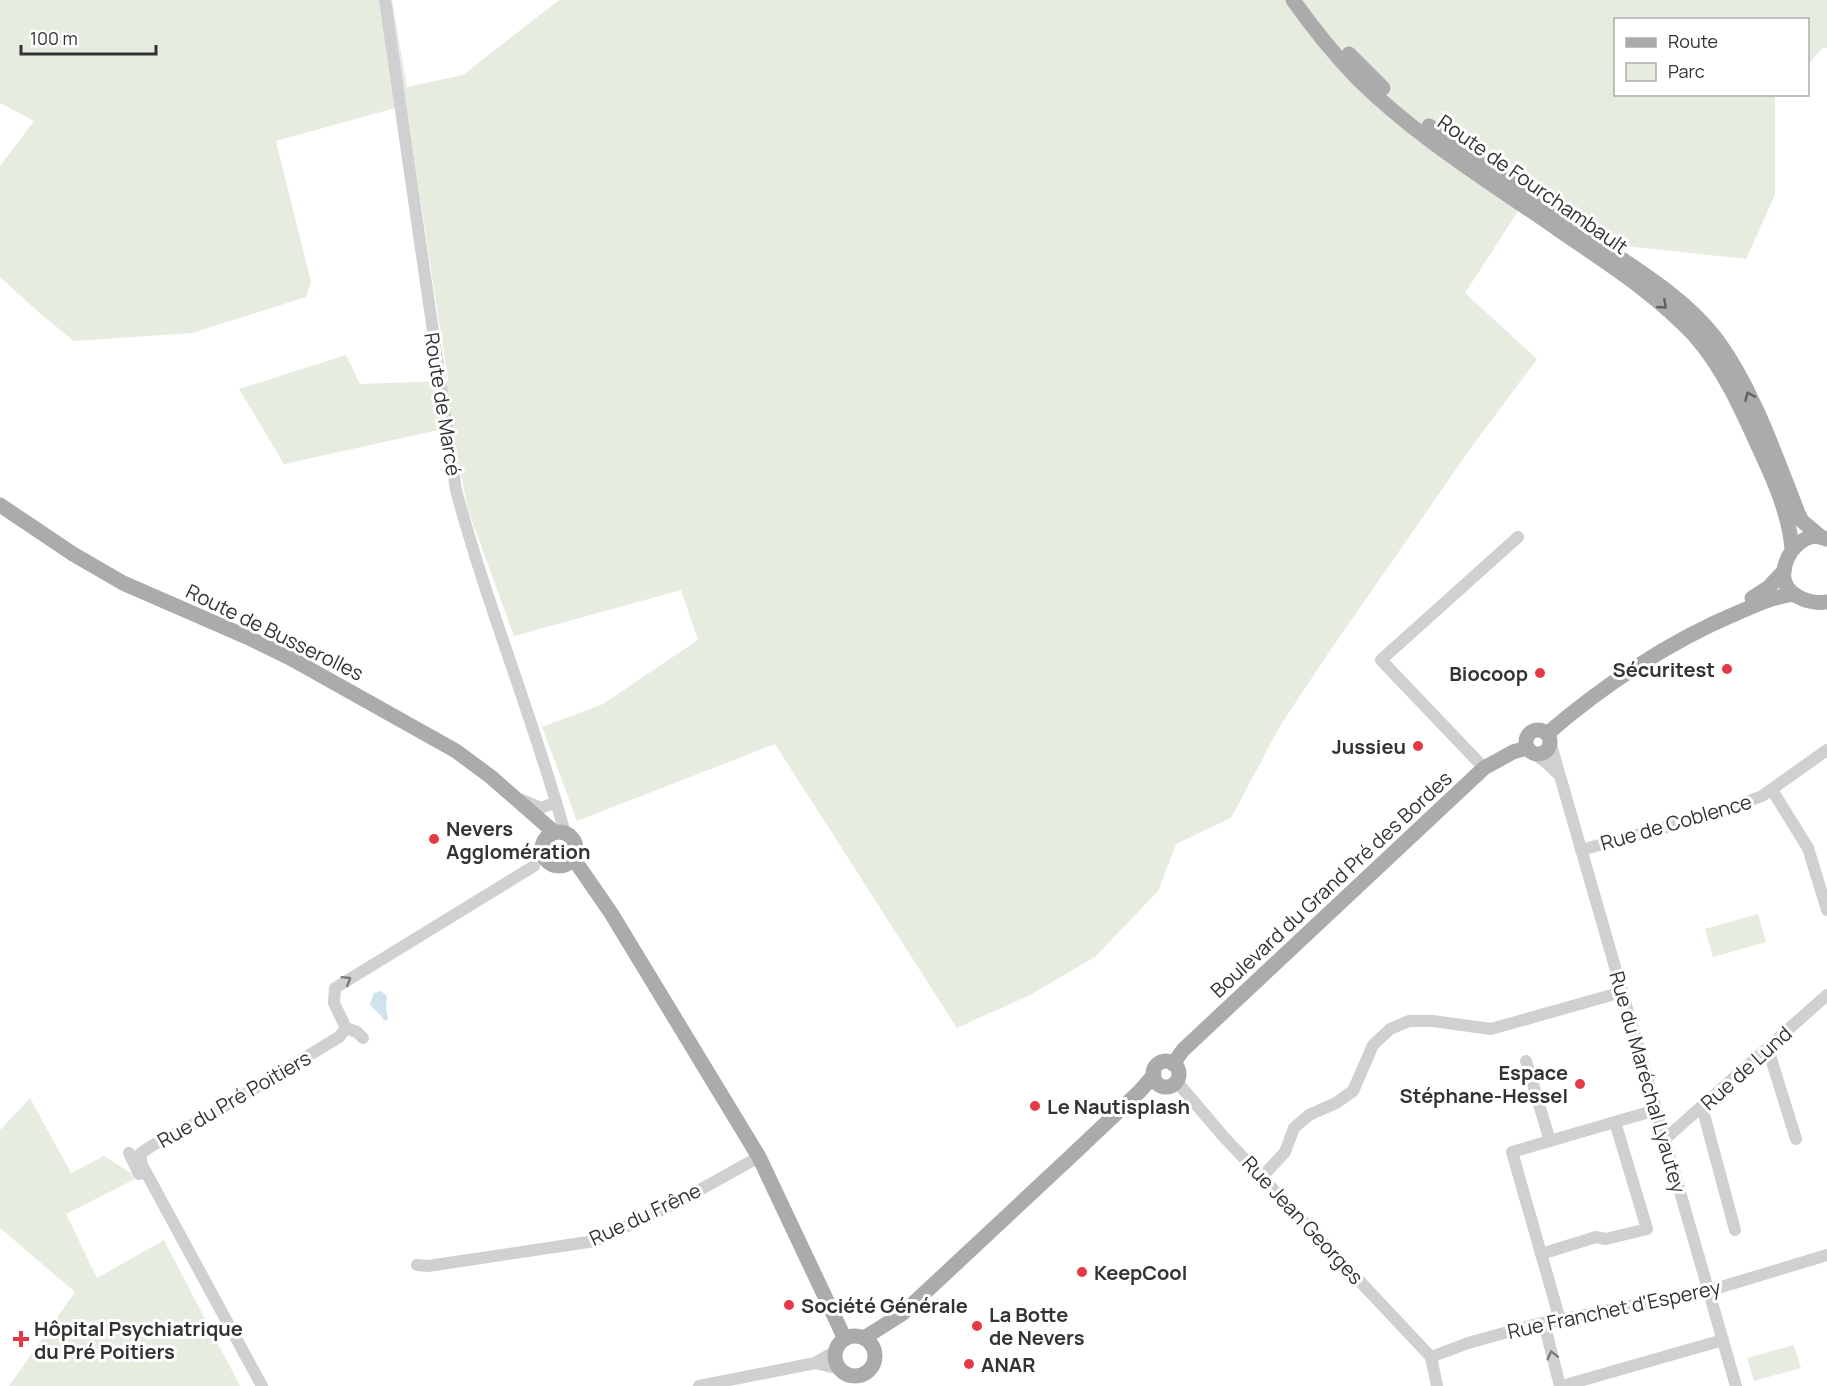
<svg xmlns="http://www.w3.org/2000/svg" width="1827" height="1386" font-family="Manrope,sans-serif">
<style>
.green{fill:#e6ecdf}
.water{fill:#cfe2ee}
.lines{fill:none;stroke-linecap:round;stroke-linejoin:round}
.minor{stroke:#d0d0d0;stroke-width:12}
.major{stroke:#ababab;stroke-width:15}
.oneway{stroke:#636363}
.oneway2{stroke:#7a7a7a}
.poi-dot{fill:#e63946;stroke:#fff;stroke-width:2}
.labels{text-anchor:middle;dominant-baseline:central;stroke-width:6;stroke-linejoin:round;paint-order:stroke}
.street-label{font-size:20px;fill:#333;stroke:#fff}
.poi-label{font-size:20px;font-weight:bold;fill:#333;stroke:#fff;text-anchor:start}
</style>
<rect width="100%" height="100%" fill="#fff"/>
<g class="green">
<polygon points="0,0 392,0 407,87 463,75 559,0 1827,0 1827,48 1823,48 1808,64 1808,20 1616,20 1616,94 1777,95 1775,97 1775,195 1746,259 1625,246 1532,183 1515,216 1465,293 1537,359 1470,449 1325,658 1280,726 1231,818 1176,844 1158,891 1095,957 1030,995 957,1028 775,744 577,821 542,727 603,704 698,640 681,590 514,636 468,510 452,427 284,464 239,389 346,355 360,384 448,381 406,105 276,141 311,282 306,297 192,333 74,341 43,316 0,277 0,166 34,121 0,103"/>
<polygon points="1758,914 1766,942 1713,957 1705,929"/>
<polygon points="30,1098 71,1173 104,1156 131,1173 135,1179 66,1214 97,1278 164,1240 240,1386 9,1386 75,1292 0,1228 0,1130"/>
<polygon points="1794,1345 1801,1368 1754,1381 1747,1358"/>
</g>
<path class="water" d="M381 991 387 996 386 1009 388 1019 384 1021C381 1013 374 1011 370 1004L374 993Z"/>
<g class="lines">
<g class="minor">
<path d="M385 0 456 490C487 606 533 717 565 833"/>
<polyline points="1549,738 1736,1386"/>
<polyline points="1534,754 1547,763 1558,774"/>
<polyline points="1484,768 1381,660 1518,537"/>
<polyline points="1772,790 1808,848 1827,910"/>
<polyline points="522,800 541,808 554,803"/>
<polyline points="1581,850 1714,814 1762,796 1827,750"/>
<polyline points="346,1028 357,1032 363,1038"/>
<polyline points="1768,1049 1796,1139"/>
<polyline points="1526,1061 1550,1141"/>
<polyline points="1177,1082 1223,1136 1431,1357"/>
<polyline points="1702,1107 1735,1230"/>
<polyline points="1665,1139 1827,995"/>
<polyline points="129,1153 139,1174"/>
<polyline points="1262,1177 1285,1152 1294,1128 1309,1115 1336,1103 1353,1091 1373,1045 1390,1029 1409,1021 1433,1021 1491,1029 1622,992"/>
<polyline points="1541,1254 1596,1237 1606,1239 1647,1229 1615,1122"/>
<polyline points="417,1265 428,1266 595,1241 676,1203 759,1157"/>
<polyline points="1560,1320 1512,1152 1656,1110"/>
<polyline points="1544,1323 1560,1386"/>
<polyline points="1431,1357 1468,1343 1533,1325 1708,1291 1827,1255"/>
<polyline points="1431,1357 1437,1386"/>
<polyline points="815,1363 840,1369"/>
<polyline points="262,1386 142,1165 140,1154 153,1145 207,1117 339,1037 346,1028 334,1003 335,988 534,866"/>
<polyline points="699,1386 815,1363 836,1351"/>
<polyline points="1562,1386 1723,1340"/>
</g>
<g class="major">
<path d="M1293 0C1312 27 1333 53 1356 77 1416 137 1490 182 1559 230 1607 263 1655 293 1695 336 1723 368 1741 408 1758 446 1773 478 1789 513 1792 549"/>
<polyline points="1349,54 1383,88"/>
<path d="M1429 126C1483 163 1536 201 1590 238 1634 268 1685 297 1717 340 1753 389 1776 457 1798 513L1802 521 1821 537"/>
<polyline points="0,505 73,554 123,583 247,637 290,658 456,751 491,777 554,832"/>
<path d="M1826 539C1805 529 1786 552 1784 571 1780 594 1809 605 1827 602"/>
<polyline points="1752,598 1769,587 1784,571"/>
<circle cx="1538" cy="742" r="12"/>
<path d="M1547 734C1602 686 1670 641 1737 613 1758 604 1772 597 1794 594"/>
<circle cx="559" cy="849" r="17"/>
<polyline points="573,858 611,913 759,1157 845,1339"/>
<circle cx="1166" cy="1074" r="13"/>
<polyline points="1173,1064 1183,1050 1484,768 1513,752 1527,748"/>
<circle cx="855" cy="1356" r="20"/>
<polyline points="864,1338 902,1314 1068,1159 1140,1091 1154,1075"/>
</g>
</g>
<defs><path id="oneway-chevron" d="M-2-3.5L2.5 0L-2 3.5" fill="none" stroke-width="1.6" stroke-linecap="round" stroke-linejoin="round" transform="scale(1.5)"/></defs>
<g class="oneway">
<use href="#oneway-chevron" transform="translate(1663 305) rotate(41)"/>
<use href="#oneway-chevron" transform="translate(1749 396) rotate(-114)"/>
</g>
<g class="oneway2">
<use href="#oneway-chevron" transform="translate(347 980) rotate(-32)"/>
<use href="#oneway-chevron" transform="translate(1552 1355) rotate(-104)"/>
</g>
<g class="poi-dot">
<circle cx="1727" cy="669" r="6"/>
<circle cx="1540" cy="673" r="6"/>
<circle cx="1418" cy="746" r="6"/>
<circle cx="434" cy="839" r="6"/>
<circle cx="1580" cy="1084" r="6"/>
<circle cx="1035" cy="1106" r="6"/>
<circle cx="1082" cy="1272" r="6"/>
<circle cx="789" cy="1305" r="6"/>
<circle cx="977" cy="1326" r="6"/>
<path d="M18 1330h6v6h6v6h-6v6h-6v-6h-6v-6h6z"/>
<circle cx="969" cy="1364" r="6"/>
</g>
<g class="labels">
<g class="street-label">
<text transform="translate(1533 184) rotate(35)">Route de Fourchambault</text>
<text transform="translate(443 404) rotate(81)">Route de Marcé</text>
<text transform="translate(275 632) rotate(26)">Route de Busserolles</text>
<text transform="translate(1676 822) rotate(-16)">Rue de Coblence</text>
<text transform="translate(1331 884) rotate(-43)">Boulevard du Grand Pré des Bordes</text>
<text transform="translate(1746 1068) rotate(-42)">Rue de Lund</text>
<text transform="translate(1648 1082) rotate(74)">Rue du Maréchal Lyautey</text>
<text transform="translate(234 1099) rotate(-30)">Rue du Pré Poitiers</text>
<text transform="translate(645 1214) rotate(-25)">Rue du Frêne</text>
<text transform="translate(1303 1220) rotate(47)">Rue Jean Georges</text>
<text transform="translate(1614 1309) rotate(-12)">Rue Franchet d'Esperey</text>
</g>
<g class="poi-label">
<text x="1715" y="669" text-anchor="end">Sécuritest</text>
<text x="1528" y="673" text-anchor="end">Biocoop</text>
<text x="1406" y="746" text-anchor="end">Jussieu</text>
<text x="446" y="828">Nevers<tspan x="446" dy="23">Agglomération</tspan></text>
<text x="1568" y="1072" text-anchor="end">Espace<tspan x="1568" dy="23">Stéphane-Hessel</tspan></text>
<text x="1047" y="1106">Le Nautisplash</text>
<text x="1094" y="1272">KeepCool</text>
<text x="801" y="1305">Société Générale</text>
<text x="989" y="1314">La Botte<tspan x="989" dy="23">de Nevers</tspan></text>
<text x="34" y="1328">Hôpital Psychiatrique<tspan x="34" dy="23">du Pré Poitiers</tspan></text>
<text x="981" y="1364">ANAR</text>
</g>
</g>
<rect x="1614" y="18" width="195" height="78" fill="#ffffff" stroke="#adadad" stroke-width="1.5"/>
<rect x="1626" y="38" width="30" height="9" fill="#ababab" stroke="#adadad" stroke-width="1.5"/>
<text x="1668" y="48" font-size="18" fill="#333333">Route</text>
<rect x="1626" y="63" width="30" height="18" fill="#e6ecdf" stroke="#adadad" stroke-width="1.5"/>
<text x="1668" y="78" font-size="18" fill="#333333">Parc</text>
<path d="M21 45v9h135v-9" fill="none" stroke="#333333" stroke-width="3"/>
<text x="30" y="45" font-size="18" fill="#333333" stroke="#ffffff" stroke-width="4.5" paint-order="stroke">100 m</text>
</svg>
